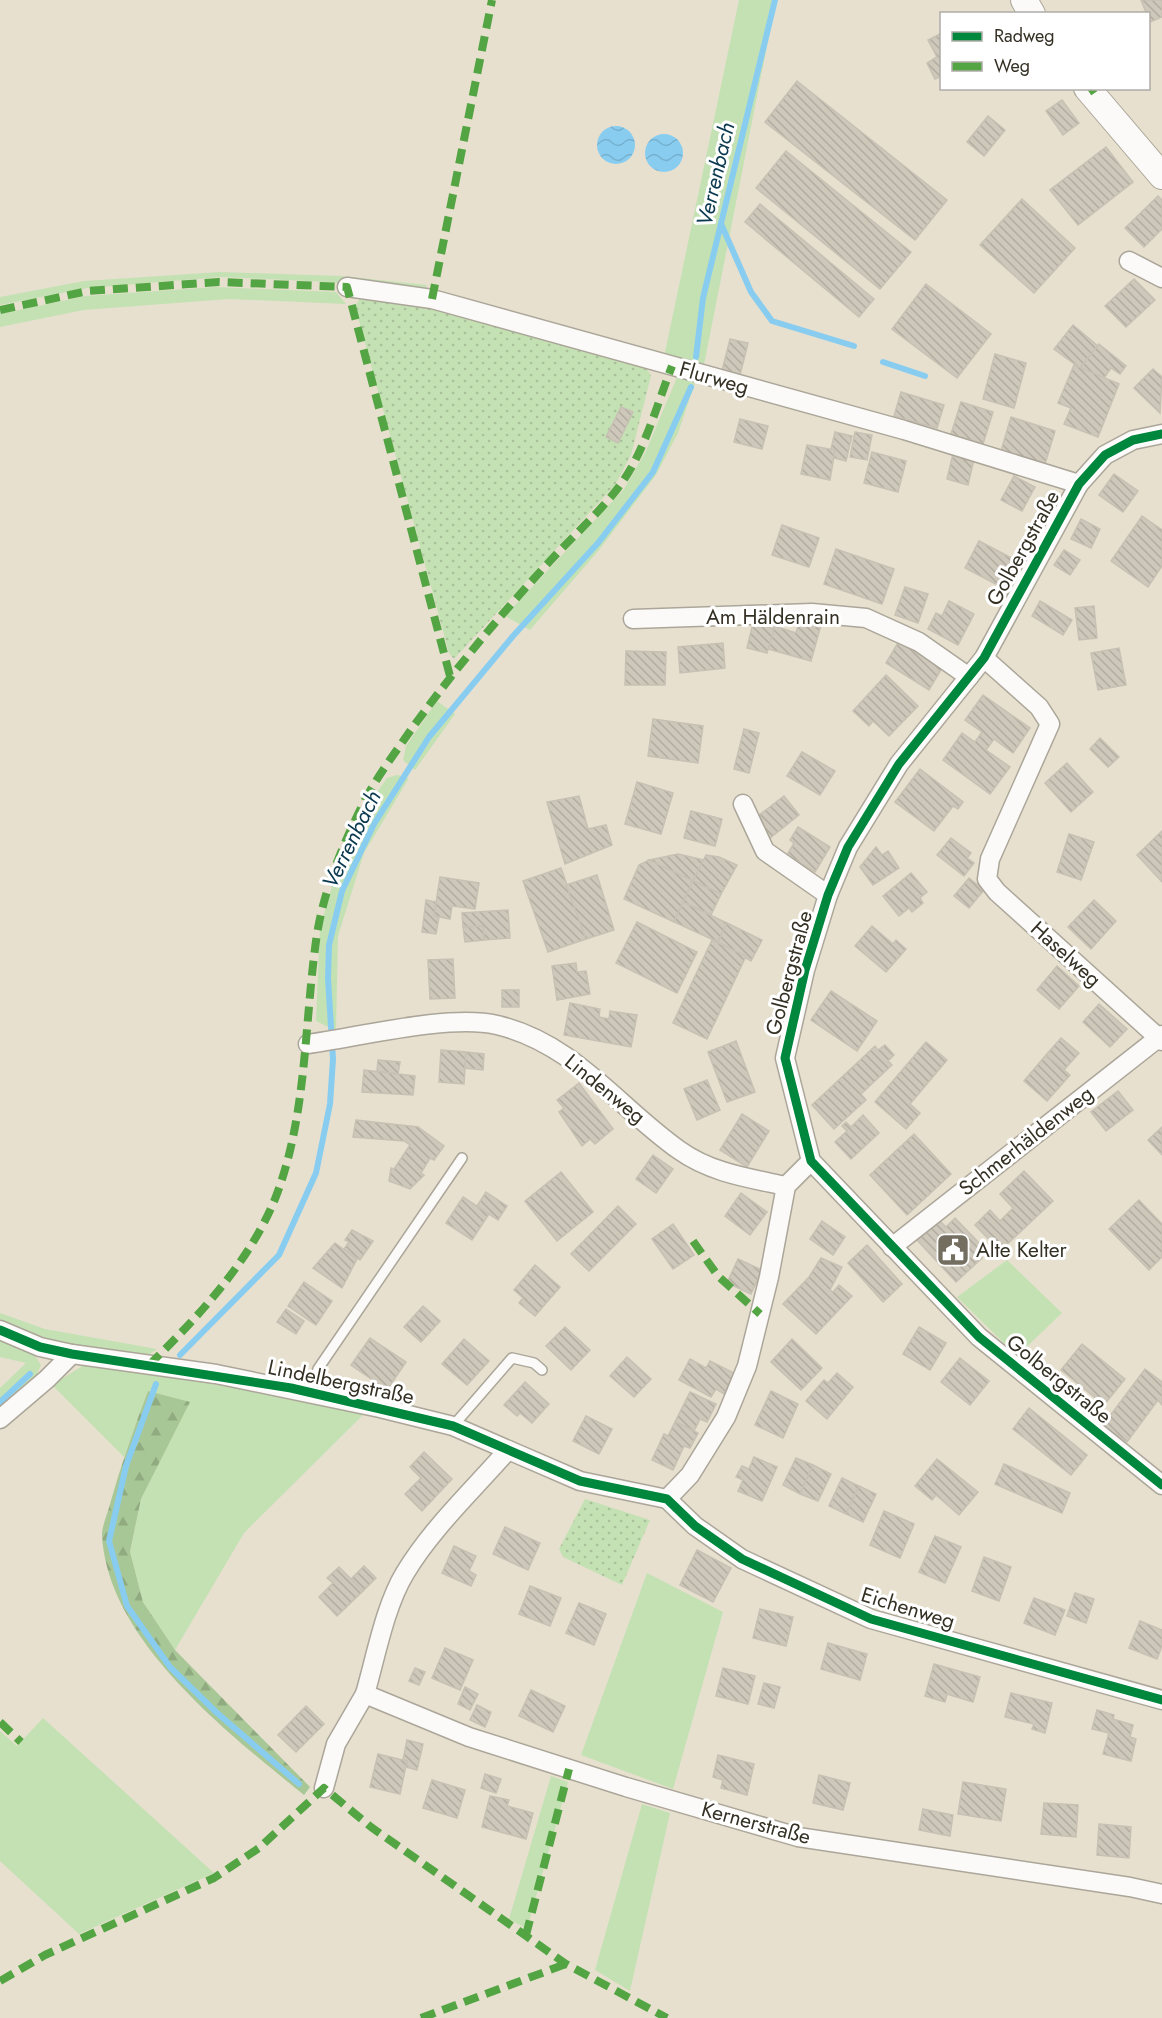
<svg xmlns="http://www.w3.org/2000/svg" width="1162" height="2018" font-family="Jost,sans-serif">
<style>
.grass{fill:#c4e1b4}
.forest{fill:url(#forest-firs)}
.park{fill:url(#park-dots)}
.water{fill:url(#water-waves)}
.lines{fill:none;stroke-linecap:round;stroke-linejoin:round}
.stream{stroke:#88cdf0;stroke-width:6}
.building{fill:url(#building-back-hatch);stroke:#c7c1b4;stroke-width:1.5}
.lane-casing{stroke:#aba699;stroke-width:12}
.street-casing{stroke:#aba699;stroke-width:21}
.secondary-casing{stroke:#aba699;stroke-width:28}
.lane{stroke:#fbfaf8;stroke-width:9}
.street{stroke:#fbfaf8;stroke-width:18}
.secondary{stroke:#fbfaf8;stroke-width:26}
.quiet{stroke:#53a442;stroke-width:8;stroke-dasharray:15 8;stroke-linecap:butt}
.cycleway-casing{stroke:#fff;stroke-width:13}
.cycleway{stroke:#00873e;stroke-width:9}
.labels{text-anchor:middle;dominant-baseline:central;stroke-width:6;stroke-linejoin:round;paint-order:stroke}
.street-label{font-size:21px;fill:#353024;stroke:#fff}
.poi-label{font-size:21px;fill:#353024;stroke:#fff;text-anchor:start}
.water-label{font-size:22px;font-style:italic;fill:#0b394f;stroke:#fff}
</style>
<defs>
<pattern id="forest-firs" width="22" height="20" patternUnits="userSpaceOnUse" patternTransform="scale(1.5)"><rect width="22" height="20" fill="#a8c796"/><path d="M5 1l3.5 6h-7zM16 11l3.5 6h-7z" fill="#91ab81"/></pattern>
<pattern id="park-dots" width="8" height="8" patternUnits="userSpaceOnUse" patternTransform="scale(1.5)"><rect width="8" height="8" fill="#c4e1b4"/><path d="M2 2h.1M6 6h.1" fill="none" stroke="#a9c19b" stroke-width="1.8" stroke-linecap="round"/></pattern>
<pattern id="water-waves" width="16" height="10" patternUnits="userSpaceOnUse" patternTransform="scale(1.5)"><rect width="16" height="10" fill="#88cdf0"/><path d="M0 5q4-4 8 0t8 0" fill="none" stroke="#76b0ce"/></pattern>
<pattern id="building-back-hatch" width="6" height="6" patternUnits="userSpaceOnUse" patternTransform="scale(1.5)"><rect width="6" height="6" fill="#cec8bb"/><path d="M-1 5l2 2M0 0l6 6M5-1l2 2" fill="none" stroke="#b2aca1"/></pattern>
</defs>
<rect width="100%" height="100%" fill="#e7e0cf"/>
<g class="grass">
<polygon points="739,0 776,0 703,370 664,357"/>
<polygon points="220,272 341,276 427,285 420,293 349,283 221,277 87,288 0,305 0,297 84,281"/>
<polygon points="215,287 336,292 346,304 229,299 84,310 0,327 0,314 86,296"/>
<polygon points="678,375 696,380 678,433 656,475 599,550 530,630 505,616 624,489 646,451"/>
<polygon points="437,701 455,714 415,770 403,760 406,746"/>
<polygon points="397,775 409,778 364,853 338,936 336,1031 316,1021 320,928 333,883 368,805 387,778"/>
<polygon points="1007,1260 1062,1313 1017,1356 957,1297"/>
<polygon points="0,1313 45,1329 157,1349 144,1358 42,1340 0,1322"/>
<polygon points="0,1338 32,1351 41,1365 35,1379 0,1410 0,1388 26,1363 0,1357"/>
<polygon points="84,1365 206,1379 363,1415 244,1533 175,1650 143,1602 130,1553 141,1499 189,1403 148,1391 124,1457 52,1385"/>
<polygon points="647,1573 723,1612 673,1789 581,1755"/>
<polygon points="43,1718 214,1873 79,1934 0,1861 0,1731 17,1746"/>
<polygon points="551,1776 568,1782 527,1929 509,1919"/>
<polygon points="642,1804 670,1813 630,1991 595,1970"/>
</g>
<path class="forest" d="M148 1391 190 1402 141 1499 130 1552 143 1602 175 1650 310 1787 304 1795C228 1733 107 1640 102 1535 102 1525 108 1513 110 1504 121 1465 134 1428 148 1391Z"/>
<g class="park">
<polygon points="362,295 425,303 644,363 651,376 631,455 615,485 454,659 449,653 355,306"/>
<polygon points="585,1499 650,1520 622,1585 563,1557 559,1549"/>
</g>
<g class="water">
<circle cx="616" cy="145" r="19"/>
<circle cx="664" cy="153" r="19"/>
</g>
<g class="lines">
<g class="stream">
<polyline points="722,226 751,292 772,321 854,346"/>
<polyline points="696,357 703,298 775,0"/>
<polyline points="883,362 925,376"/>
<polyline points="180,1355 279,1255 316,1173 330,1104 333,1059 328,978 329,945 342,891 374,824 429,737 513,636 598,543 653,472 691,387"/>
<polyline points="156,1384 126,1466 109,1541 127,1606 170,1667 216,1712 299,1784"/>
<polyline points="0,1402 30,1374"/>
</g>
</g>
<g class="building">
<polygon points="1141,0 1162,0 1162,17 1150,22"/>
<polygon points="942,33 942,76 935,79 927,63 937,57 928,40"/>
<polygon points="797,81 947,200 915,240 765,122"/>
<polygon points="1062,100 1079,123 1063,135 1046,111"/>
<polygon points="988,116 1005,130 984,156 967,142"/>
<polygon points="1106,147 1133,182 1078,225 1050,190"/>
<polygon points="786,151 911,252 880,289 756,188"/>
<polygon points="1158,196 1162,200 1162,229 1144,247 1125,228"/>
<polygon points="1022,199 1075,248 1034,293 980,245"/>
<polygon points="760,204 874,299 859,317 745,222"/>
<polygon points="1134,279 1155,300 1126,327 1105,306"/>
<polygon points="926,284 991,334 957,378 892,329"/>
<polygon points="1073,325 1098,346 1080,368 1054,349"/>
<polygon points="730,339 748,343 740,375 722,371"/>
<polygon points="1099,344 1126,366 1120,374 1111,368 1104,378 1080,368"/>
<polygon points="995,354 1026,363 1014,408 983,399"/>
<polygon points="1074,365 1119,384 1098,437 1064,424 1071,408 1058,403"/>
<polygon points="1153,369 1162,377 1160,413 1134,388"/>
<polygon points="901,392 944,405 937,428 894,416"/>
<polygon points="961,402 993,412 983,444 951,434"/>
<polygon points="621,407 633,412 618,443 606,437"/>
<polygon points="1011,417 1055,431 1045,464 1001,451"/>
<polygon points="740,419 768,426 762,449 734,442"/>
<polygon points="835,432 852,436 846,461 834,458 835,450 831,449"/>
<polygon points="855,432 872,435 867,460 850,457"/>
<polygon points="807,445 835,450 830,480 801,474"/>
<polygon points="872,452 906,461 898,492 864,483"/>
<polygon points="953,454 974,459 968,485 947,479"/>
<polygon points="1114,474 1138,491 1123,512 1099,495"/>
<polygon points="1014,476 1035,487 1022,511 1001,500"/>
<polygon points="1142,516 1162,530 1162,566 1148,587 1111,561"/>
<polygon points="1081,519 1100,529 1091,548 1071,539"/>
<polygon points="782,525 819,538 809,567 772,555"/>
<polygon points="979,541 1021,563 1007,590 965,568"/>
<polygon points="836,549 894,569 882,604 824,584"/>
<polygon points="1064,550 1080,560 1070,575 1054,565"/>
<polygon points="905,587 928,594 918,623 895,615"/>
<polygon points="949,601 974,614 958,645 928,629 936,613 942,616"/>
<polygon points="1040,601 1072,620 1063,635 1032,616"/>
<polygon points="1094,606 1097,638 1079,640 1075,608"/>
<polygon points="800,618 821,625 811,661 768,649 774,626 796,633"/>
<polygon points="753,623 774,629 767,653 747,648"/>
<polygon points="899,641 942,668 929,690 886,663"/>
<polygon points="723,643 725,668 680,673 678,647"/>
<polygon points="1119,648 1126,685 1098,690 1091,653"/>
<polygon points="626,651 666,652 665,685 625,685"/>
<polygon points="886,675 918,706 889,736 873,721 869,726 853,711"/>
<polygon points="983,695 1030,728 1013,753 994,739 986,750 1010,767 990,794 943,760 962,733 975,742 982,732 965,720"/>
<polygon points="653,719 703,726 698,763 648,756"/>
<polygon points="744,729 759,733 749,773 734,769"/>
<polygon points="1100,738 1119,757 1108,767 1090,749"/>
<polygon points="802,752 835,771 820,795 787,776"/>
<polygon points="1067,763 1093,792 1071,812 1045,783"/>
<polygon points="920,769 963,802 958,809 953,806 934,831 895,802"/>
<polygon points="637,782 673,793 661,834 625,824"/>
<polygon points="579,796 588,829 606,825 612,845 565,864 547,802"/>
<polygon points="784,796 799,815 769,839 754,819"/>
<polygon points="691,811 722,819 715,846 684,838"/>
<polygon points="798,827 830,847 815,872 787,855 794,843 790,840"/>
<polygon points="1162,831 1162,882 1137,855"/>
<polygon points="1069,834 1094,842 1081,880 1057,872"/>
<polygon points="951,838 971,853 967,858 974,863 964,876 937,855"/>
<polygon points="876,847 882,855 888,851 899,868 873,885 860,867"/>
<polygon points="678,854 704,860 693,881 649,860"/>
<polygon points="706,855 719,857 737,865 721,894 693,881"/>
<polygon points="649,860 693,881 674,922 624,899 639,865"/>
<polygon points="561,868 586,939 548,952 523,881"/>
<polygon points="911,873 927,892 920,898 923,903 912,912 909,908 899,916 883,896"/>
<polygon points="597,875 614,930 586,939 566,885"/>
<polygon points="440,877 479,883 475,909 452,906 450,919 434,916"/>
<polygon points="969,878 984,890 969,908 954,896"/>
<polygon points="693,881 721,894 711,915 683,902"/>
<polygon points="426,900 436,902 434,916 439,917 436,934 422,932"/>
<polygon points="1094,900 1116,921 1091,949 1068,927"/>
<polygon points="683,902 727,923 718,942 674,922"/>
<polygon points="508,910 510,938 484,940 483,926 463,927 462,913"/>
<polygon points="637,922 697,952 677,993 616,963"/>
<polygon points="727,923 762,940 751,961 718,942"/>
<polygon points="483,926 484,940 465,942 463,927"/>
<polygon points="872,926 893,944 896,940 906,949 886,972 855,946"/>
<polygon points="712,940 746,956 707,1039 673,1023"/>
<polygon points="453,959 455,998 430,999 428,960"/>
<polygon points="576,963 577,972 586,971 590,994 557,1000 552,966"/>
<polygon points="1057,966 1079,986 1059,1009 1037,990"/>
<rect x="502" y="990" width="17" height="17"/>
<polygon points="831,991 877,1021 857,1051 811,1020"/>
<polygon points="570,1003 600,1009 599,1017 609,1019 610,1011 637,1015 631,1047 564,1035"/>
<polygon points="1099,1004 1127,1029 1110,1047 1083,1022"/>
<polygon points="1061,1038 1079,1053 1064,1070 1046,1055"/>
<polygon points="736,1041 755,1092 727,1102 708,1052"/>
<polygon points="926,1042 947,1060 910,1104 920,1113 906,1129 875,1102"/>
<polygon points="885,1045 894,1055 888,1061 892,1065 861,1094 866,1100 834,1129 812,1105 875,1046 878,1050"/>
<polygon points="441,1050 466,1052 464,1084 439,1082"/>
<polygon points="466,1052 484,1054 483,1070 465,1068"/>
<polygon points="1046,1055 1070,1075 1047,1101 1024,1081"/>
<polygon points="378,1060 400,1062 398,1074 377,1071"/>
<polygon points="364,1070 415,1076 413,1095 362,1092"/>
<polygon points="707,1080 720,1110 697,1120 684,1089"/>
<polygon points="579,1083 613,1129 595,1144 590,1139 582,1146 559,1112 564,1108 557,1100"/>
<polygon points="1118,1091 1133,1110 1106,1131 1091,1112"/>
<polygon points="742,1114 769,1131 747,1167 720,1150"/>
<polygon points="863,1115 879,1133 851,1159 835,1142 847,1131 842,1126 846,1122 851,1127"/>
<polygon points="356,1120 418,1127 444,1146 434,1160 430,1158 421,1173 424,1175 410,1189 389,1181 391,1168 394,1169 410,1145 404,1141 353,1137"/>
<polygon points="1162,1127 1162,1155 1148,1140"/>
<polygon points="914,1134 951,1174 907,1215 870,1175"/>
<polygon points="653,1155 673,1169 656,1193 636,1179"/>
<polygon points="1024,1171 1053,1201 1000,1251 975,1225 990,1210 1000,1221 1013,1208 1000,1194"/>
<polygon points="561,1172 593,1212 557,1241 525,1201"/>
<polygon points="486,1192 507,1206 498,1220 477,1206"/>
<polygon points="741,1193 767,1212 750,1235 725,1216"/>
<polygon points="463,1197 489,1214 472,1240 446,1223"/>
<polygon points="1139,1200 1162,1224 1162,1257 1149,1270 1109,1229"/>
<polygon points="618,1206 636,1224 589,1271 571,1254"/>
<polygon points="955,1218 983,1247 976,1253 982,1258 956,1282 917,1240 939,1220 946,1227"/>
<polygon points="822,1221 845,1237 833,1255 810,1239"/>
<polygon points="673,1224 694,1255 673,1269 652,1239"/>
<polygon points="352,1230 373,1241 360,1260 344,1249 349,1242 345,1240"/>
<polygon points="335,1243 357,1259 342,1288 313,1268"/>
<polygon points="867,1245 902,1284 883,1302 848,1263"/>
<polygon points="821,1258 842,1267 830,1290 833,1292 839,1285 852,1296 816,1334 783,1304 809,1277"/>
<polygon points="738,1259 762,1270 751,1294 727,1283"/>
<polygon points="535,1265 560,1287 535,1316 519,1303 523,1298 514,1290"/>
<polygon points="304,1282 332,1301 316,1325 288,1306"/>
<polygon points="423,1306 440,1321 421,1342 404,1327"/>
<polygon points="286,1309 304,1321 296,1334 277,1322"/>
<polygon points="565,1327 590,1350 571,1370 546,1346"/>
<polygon points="919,1327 946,1343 930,1370 903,1354"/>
<polygon points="370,1338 406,1362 387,1390 351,1365"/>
<polygon points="464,1339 489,1361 467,1385 442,1364"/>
<polygon points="792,1339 822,1368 801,1390 771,1362"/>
<polygon points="1082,1344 1125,1379 1104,1405 1061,1370"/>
<polygon points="627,1357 651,1379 634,1397 610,1376"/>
<polygon points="960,1358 989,1381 970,1405 941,1382"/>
<polygon points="690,1359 706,1368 710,1361 734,1373 724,1394 716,1389 711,1397 679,1380"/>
<polygon points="1145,1369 1162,1382 1162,1405 1158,1400 1127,1442 1103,1425"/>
<polygon points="837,1373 853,1387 827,1419 806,1401 824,1380 828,1383"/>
<polygon points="525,1382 549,1404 532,1423 520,1413 517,1416 504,1405"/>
<polygon points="771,1391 798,1404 783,1438 755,1425"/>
<polygon points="690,1392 716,1404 707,1422 700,1419 694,1431 675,1422"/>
<polygon points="1029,1408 1087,1455 1071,1475 1013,1429"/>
<polygon points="586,1416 612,1429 599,1454 573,1441"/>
<polygon points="675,1422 698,1433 690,1448 684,1446 673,1470 652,1460 664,1434 668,1436"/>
<polygon points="424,1452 452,1479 422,1511 405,1494 421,1478 410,1467"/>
<polygon points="754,1457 777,1467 762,1501 738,1491 743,1480 736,1477 742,1466 749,1469"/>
<polygon points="796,1458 813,1465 800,1494 783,1485"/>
<polygon points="937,1459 978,1492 959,1515 936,1495 932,1500 915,1486"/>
<polygon points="1004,1464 1070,1493 1062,1513 995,1484"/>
<polygon points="813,1465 831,1474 818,1501 800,1494"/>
<polygon points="842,1478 859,1486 846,1514 829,1506"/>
<polygon points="859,1486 876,1494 863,1522 846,1514"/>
<polygon points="884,1511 914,1524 900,1558 870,1545"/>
<polygon points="505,1527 540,1543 528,1570 493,1554"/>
<polygon points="935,1536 961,1547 945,1583 919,1572"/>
<polygon points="454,1546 476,1556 469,1571 476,1575 471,1586 442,1573"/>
<polygon points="697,1550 731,1568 713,1602 680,1585"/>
<polygon points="984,1557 1011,1567 999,1601 972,1591"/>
<polygon points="364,1566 376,1578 363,1591 351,1579"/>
<polygon points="339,1567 363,1591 337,1616 319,1597 333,1583 327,1578"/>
<polygon points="530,1586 561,1598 550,1626 519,1614"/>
<polygon points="1075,1593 1094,1599 1086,1623 1067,1616"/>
<polygon points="1034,1598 1065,1610 1055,1635 1024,1623"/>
<polygon points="579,1603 606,1614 594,1645 566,1633"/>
<polygon points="760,1609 793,1617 786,1646 753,1638"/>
<polygon points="1140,1621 1162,1630 1162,1646 1157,1659 1129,1648"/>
<polygon points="828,1643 867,1654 860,1680 821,1669"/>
<polygon points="445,1648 473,1660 460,1690 432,1678"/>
<polygon points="934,1664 980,1677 973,1702 947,1694 945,1702 925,1696"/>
<polygon points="415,1668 425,1672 419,1685 409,1681"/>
<polygon points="723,1668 755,1676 748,1704 716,1696"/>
<polygon points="764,1683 780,1687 774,1708 758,1704"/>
<polygon points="465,1687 478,1694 470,1710 458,1704"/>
<polygon points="531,1690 565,1706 553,1732 519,1716"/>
<polygon points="1011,1693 1052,1703 1045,1733 1032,1729 1034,1724 1005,1717"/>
<polygon points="477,1705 491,1712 485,1727 470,1720"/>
<polygon points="306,1706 324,1724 296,1752 278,1735"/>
<polygon points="1097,1710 1114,1715 1113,1719 1133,1725 1130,1737 1136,1739 1131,1761 1103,1754 1109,1733 1092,1729"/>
<polygon points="407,1740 423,1744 417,1770 406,1767 407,1761 403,1760"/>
<polygon points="378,1754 407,1761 400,1794 370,1787"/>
<polygon points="718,1755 754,1764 747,1795 721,1788 723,1780 713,1777"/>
<polygon points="485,1774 501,1779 496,1793 481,1788"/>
<polygon points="819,1775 850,1783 843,1810 813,1803"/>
<polygon points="432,1780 465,1790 457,1818 423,1808"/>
<polygon points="963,1782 1006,1789 1001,1821 958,1814"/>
<polygon points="490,1796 509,1800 507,1806 533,1813 526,1839 482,1827"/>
<polygon points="1044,1803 1078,1805 1076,1837 1041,1834"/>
<polygon points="923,1809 953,1815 950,1836 919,1830"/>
<polygon points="1099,1824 1131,1827 1129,1858 1097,1855"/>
</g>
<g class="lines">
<defs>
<g id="lane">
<polyline points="311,1392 318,1369 462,1158"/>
<polyline points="453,1426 512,1358 534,1363 542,1370"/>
</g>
<g id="street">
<polyline points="1129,261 1162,278"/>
<polyline points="347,287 432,299 904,430 1079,484"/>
<polyline points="1162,434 1133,440 1105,455 1079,484 984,658 899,764 848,847 828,895 805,970 785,1058 811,1161 979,1337 1162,1485"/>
<polyline points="633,619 812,613 866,618 919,642 969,677"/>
<polyline points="984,658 1039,707 1050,724 990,859 987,879 997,892 1162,1041"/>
<polyline points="743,804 765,851 828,895"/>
<path d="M308 1044C359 1037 449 1014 497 1025 574 1043 618 1107 679 1150 711 1173 749 1178 786 1186"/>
<polyline points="892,1247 1162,1035"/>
<polyline points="0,1330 40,1347 72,1354 216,1374 380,1408 453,1426 580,1481 667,1499"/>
<polyline points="0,1419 47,1379 72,1354"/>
<path d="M508 1450C474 1489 432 1528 405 1573 385 1606 376 1656 365 1694L469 1737 626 1787 798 1837 1130 1887 1162 1894"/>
<polyline points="667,1499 695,1526 742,1559 871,1619 1162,1700"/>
<polyline points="667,1499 690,1475 726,1417 747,1366 769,1277 786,1186 811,1161"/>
<polyline points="324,1788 336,1744 365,1694"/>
</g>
<g id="secondary">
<polyline points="1024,0 1032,14"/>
<polyline points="1087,88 1162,176"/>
</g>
</defs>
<use href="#lane" class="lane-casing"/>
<use href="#street" class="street-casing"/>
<use href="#secondary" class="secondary-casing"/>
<use href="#lane" class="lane"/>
<use href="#street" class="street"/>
<use href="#secondary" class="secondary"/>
<g class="quiet">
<polyline points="1089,92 1095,88"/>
<polyline points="432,299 492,0"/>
<polyline points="0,310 88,291 219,282 347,287 450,676"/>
<polyline points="693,1241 718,1276 760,1314"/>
<path d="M149 1365C197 1318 249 1263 275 1199 307 1117 304 1027 316 941 322 896 340 851 360 810 374 780 395 753 413 727 456 668 501 614 550 561 572 537 598 514 618 488 644 454 656 407 672 366"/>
<polyline points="0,1722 21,1742"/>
<polyline points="526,1935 569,1769"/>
<polyline points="0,1981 45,1955 214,1878 259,1848 324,1788 371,1827 566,1964 667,2018"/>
<polyline points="421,2018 566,1964"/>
</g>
<defs>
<g id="cycleway">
<polyline points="1162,434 1133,440 1105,455 1079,484 984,658 899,764 848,847 828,895 805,970 785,1058 811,1161 979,1337 1162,1485"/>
<polyline points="0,1330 40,1347 72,1354 291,1388 453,1426 580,1481 667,1499 695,1526 742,1559 871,1619 1162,1700"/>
</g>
</defs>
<use href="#cycleway" class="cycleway-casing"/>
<use href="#cycleway" class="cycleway"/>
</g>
<defs>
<symbol id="civic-square" viewBox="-11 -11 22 22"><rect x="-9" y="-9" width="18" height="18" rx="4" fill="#736e60" stroke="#fff"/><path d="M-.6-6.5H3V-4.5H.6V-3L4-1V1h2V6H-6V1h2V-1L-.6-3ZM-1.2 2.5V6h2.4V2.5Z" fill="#fff"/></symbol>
</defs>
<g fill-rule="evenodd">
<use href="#civic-square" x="934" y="1231" width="38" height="38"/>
</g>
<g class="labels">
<g class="street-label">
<text transform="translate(714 378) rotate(16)">Flurweg</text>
<text transform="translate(1023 548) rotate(-61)">Golbergstraße</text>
<text x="773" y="617">Am Häldenrain</text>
<text transform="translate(1066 954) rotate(42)">Haselweg</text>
<text transform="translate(789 973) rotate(-75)">Golbergstraße</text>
<text transform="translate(605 1089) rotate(39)">Lindenweg</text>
<text transform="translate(1026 1141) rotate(-38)">Schmerhäldenweg</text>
<text transform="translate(1059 1379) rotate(39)">Golbergstraße</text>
<text transform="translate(341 1382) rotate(12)">Lindelbergstraße</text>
<text transform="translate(908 1608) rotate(17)">Eichenweg</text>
<text transform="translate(756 1823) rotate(15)">Kernerstraße</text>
</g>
<g class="poi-label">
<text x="976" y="1250">Alte Kelter</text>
</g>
<g class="water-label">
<text transform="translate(715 174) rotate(-77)">Verrenbach</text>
<text transform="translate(351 839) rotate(-64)">Verrenbach</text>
</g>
</g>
<rect x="940" y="12" width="210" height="78" fill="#ffffff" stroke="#aeaca7" stroke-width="1.5"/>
<rect x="952" y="32" width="30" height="9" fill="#00873e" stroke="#aeaca7" stroke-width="1.5"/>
<text x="994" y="42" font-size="18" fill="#353024">Radweg</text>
<rect x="952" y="62" width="30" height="9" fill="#53a442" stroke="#aeaca7" stroke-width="1.5"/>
<text x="994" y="72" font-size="18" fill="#353024">Weg</text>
</svg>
